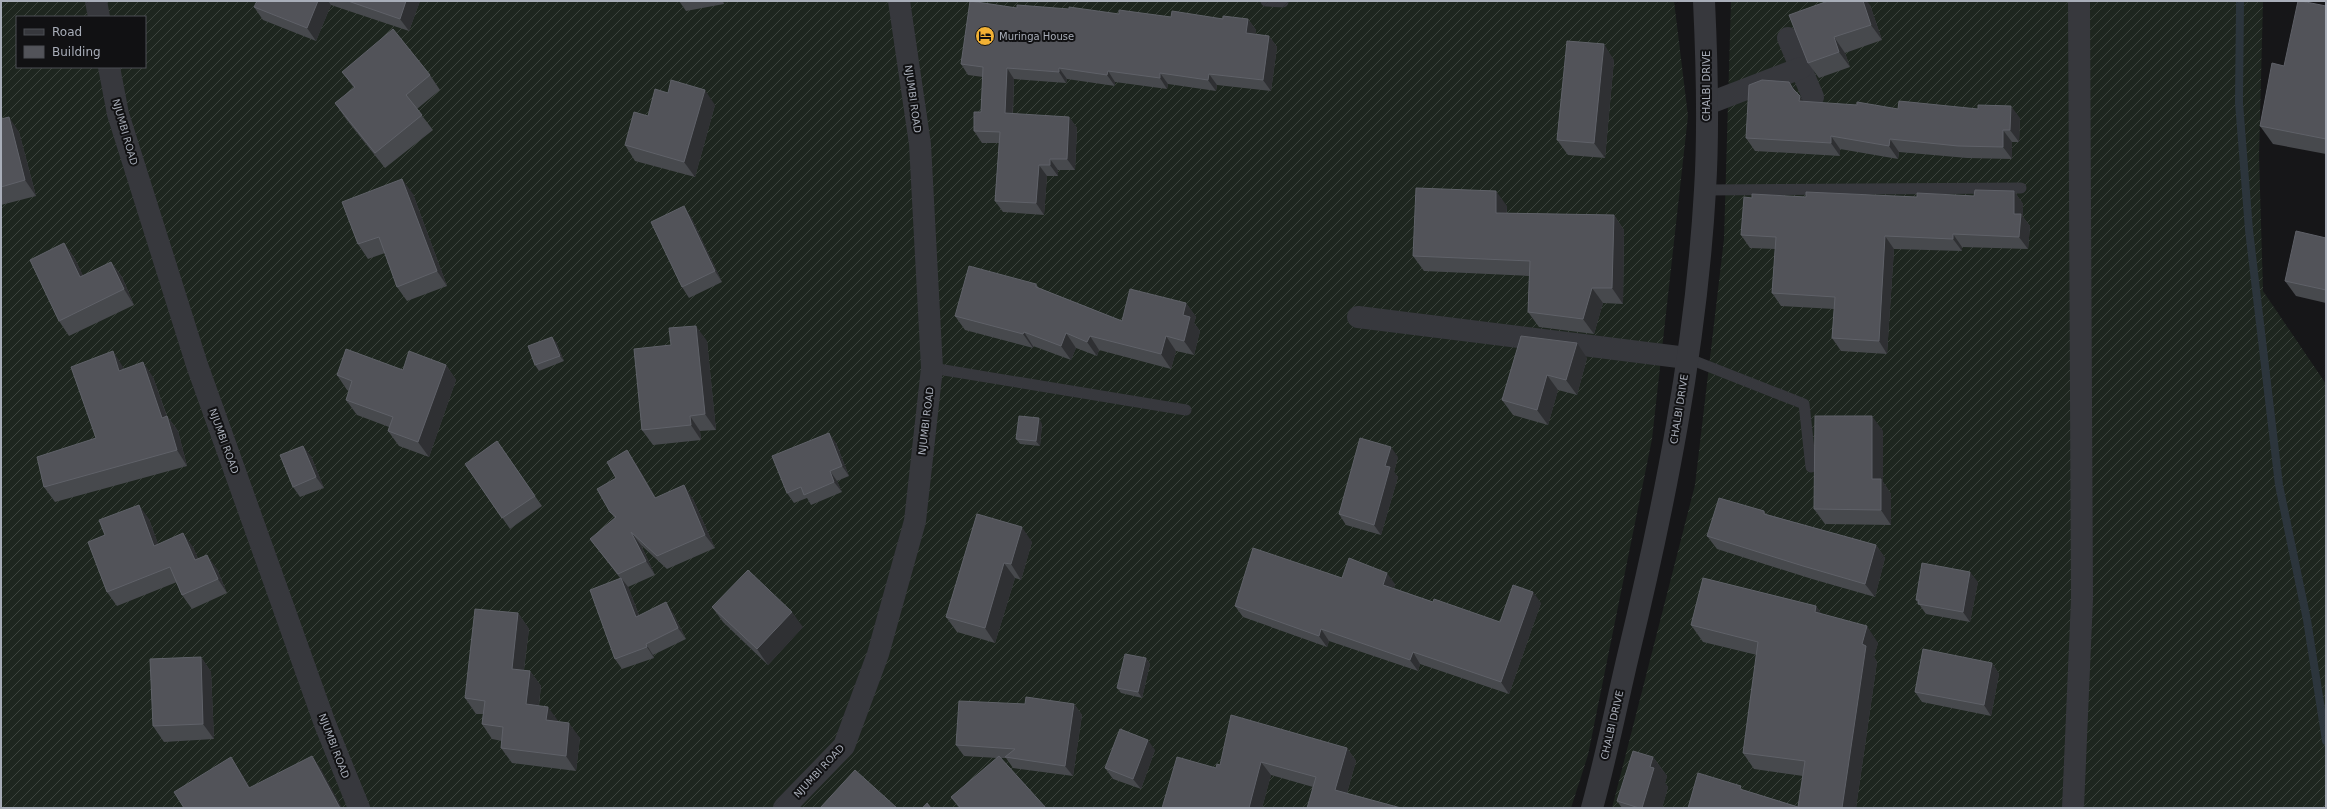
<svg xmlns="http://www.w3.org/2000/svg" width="2327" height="809" font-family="'DejaVu Sans',sans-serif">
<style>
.garden{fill:url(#garden-furrows);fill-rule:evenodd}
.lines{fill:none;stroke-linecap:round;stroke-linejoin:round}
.stream{stroke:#2c353c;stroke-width:8}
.lane{stroke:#37383d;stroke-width:11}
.street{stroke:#37383d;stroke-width:22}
.wall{fill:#47494d}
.shaded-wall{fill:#2f3033}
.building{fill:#525359;stroke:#5f6168}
.labels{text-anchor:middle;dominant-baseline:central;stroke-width:4;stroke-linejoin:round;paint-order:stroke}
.poi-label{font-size:10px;fill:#a8adb8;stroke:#111113;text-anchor:start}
.street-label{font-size:10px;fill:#a8adb8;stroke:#111113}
</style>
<defs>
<pattern id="garden-furrows" width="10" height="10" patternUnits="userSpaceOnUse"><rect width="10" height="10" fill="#1e261f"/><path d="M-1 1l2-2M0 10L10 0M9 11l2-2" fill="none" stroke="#3c433d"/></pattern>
</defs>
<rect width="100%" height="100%" fill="#161618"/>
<g class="garden">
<path d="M1 1H1674L1688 116 1652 439 1588 755 1571 808H1ZM17 17H145V67H17Z"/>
<polygon points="1731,1 2263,1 2259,156 2263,291 2326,384 2326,808 1612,808 1695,485 1724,239"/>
</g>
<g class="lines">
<polyline class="stream" points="2240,1 2239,103 2249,230 2279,485 2307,620 2326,741"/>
<g class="lane">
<polyline points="1266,1 1283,2"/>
<polyline points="1705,190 2021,188"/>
<polyline points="1687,358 1804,404 1811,467"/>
<polyline points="932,368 1186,410"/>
</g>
<g class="street">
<polyline points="96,1 99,17"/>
<polyline points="1788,38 1813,97"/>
<polyline points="109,67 118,114 197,365 325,724 359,808"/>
<polyline points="1707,104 1801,68"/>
<polyline points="1358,317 1687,358"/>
<polyline points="784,808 844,746 878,654 915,521 932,368 920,144 899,1"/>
<path d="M1592 808C1606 758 1616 707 1628 656 1665 503 1696 348 1705 190 1709 127 1707 64 1704 1"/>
<polyline points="2073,808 2082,599 2079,1"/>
</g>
</g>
<g class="wall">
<polygon points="257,1 420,1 409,31 331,5 316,41 263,20 254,7"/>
<polygon points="679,1 723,1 724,4 686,11"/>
<polygon points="1870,5 1882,40 1845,53 1850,67 1819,78 1808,63 1789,15"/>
<polygon points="2326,6 2326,154 2273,144 2260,126 2284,66"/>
<polygon points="1017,8 1171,17 1248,19 1256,30 1255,34 1269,36 1277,47 1271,91 1217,85 1216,91 1168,84 1167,89 1115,82 1115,86 1067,79 1066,83 1014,79 1013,114 1069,117 1077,128 1075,170 1058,170 1058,176 1047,176 1044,215 1003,212 995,201 999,143 982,143 974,131 981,112 983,77 968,75 961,64"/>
<polygon points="1614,60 1605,158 1568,155 1557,140"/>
<polygon points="342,72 430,75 440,90 417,109 433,130 385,168 346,119 335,103 354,88"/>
<polygon points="1798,94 1804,102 2020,118 2019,142 2012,142 2012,159 1967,158 1899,152 1898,159 1840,149 1840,156 1755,151 1746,138"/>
<polygon points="715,105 695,177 635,161 625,145 648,116"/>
<polygon points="1,119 19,132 36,196 1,205"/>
<polygon points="2014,191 2023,204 2023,217 2030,226 2028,249 1962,247 1962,251 1894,249 1887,354 1841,351 1832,338 1834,309 1781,306 1772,293 1775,249 1750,248 1741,235 1752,198 1806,197 1917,197 1974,196"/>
<polygon points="413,194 447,286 407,301 397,287 385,253 368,259 358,244"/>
<polygon points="1507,206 1507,213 1614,215 1624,230 1623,304 1603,303 1594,334 1539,327 1528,312 1529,276 1424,271 1413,256"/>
<polygon points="691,217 722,282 689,298 682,287"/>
<polygon points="2326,238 2326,303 2296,296 2285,281"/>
<polygon points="64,243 75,259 83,276 111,262 122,277 134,305 69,336 59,321"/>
<polygon points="1036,284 1039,288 1122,321 1186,303 1196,317 1194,323 1200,331 1194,355 1176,351 1171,369 1099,350 1097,356 1076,348 1071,360 1033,346 1033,348 965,330 955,316"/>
<polygon points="1521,336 1587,358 1577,395 1558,390 1548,425 1513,415 1502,400"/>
<polygon points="707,341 716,430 700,431 701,440 653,445 642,430 671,345"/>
<polygon points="556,342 564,361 539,371 535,365"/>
<polygon points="446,365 456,380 429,457 399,446 388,431 389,427 357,415 346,400 349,391 347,390 337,375 403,370"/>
<polygon points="123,367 124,369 153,377 167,416 178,431 187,466 55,502 44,487 96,438"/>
<polygon points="1042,424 1040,446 1020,444 1016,439"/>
<polygon points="1883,431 1883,482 1891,494 1891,525 1825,524 1814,509"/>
<polygon points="497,441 542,506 510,529 465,464"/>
<polygon points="836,443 849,476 837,481 842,492 811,505 807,498 794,503 787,493"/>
<polygon points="311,456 324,488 300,497 293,487"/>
<polygon points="1398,457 1394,472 1398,477 1381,535 1346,525 1339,514"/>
<polygon points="636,464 656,498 693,499 715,548 667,569 641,545 655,575 628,587 639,615 673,613 686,639 653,655 654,658 622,669 615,659 620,578 590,539 615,518 610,512 616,478"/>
<polygon points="1764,511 1766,514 1876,545 1885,558 1875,597 1812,579 1717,549 1707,536"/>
<polygon points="977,514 1032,542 1021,580 1015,578 995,643 957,632 946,617"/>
<polygon points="149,519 158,544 193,547 198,559 217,569 227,593 192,609 182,595 177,582 117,606 107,592"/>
<polygon points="1342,578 1395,584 1394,588 1433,602 1500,622 1541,603 1509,694 1420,664 1418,671 1329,641 1327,647 1243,617 1235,606"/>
<polygon points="1978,582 1970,622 1926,614 1916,600"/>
<polygon points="1816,606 1821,614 1878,643 1874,657 1877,662 1856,808 1688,808 1744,790 1798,807 1803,776 1754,769 1743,753 1757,655 1703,642 1691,625"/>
<polygon points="712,607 803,627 768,665 723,622"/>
<polygon points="518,613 529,629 524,670 530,671 541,686 539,706 580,738 576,771 512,763 501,748 502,741 492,739 482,724 483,714 476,714 465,698"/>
<polygon points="201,657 211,672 214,739 164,742 153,726"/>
<polygon points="1146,658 1150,664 1142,698 1121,693 1117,688"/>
<polygon points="1992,663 1999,674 1991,716 1922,702 1915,692"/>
<polygon points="1025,704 1074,704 1082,715 1073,776 1013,768 1006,758 1000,758 1046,808 959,808 951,797 997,758 964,756 956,745"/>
<polygon points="1347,748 1356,761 1347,793 1313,787 1271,775 1262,808 1162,808 1220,765"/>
<polygon points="1155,750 1141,789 1113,779 1105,768"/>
<polygon points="1653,757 1667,776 1665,783 1668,787 1662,808 1622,808 1617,801"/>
</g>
<g class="shaded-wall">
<polygon points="318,1 328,1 331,5 316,41 307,28"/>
<polygon points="406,1 420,1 409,31 400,19"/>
<polygon points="1863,1 1867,1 1870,5 1882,40 1871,25"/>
<polygon points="1248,19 1256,30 1254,44 1246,33"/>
<polygon points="1269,36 1277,47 1271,91 1263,80"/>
<polygon points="1834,37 1845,53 1850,67 1839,52"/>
<polygon points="1604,44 1614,60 1605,158 1594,143"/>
<polygon points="1007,68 1014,79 1012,124 1005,113"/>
<polygon points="1059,68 1067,79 1066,83 1059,72"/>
<polygon points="1108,71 1115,82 1115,86 1107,75"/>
<polygon points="1160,73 1168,84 1167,89 1160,78"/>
<polygon points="1209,74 1217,85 1216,91 1208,80"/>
<polygon points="1789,82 1798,94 1809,108 1799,101 1793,89"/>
<polygon points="705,90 715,105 695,177 684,162"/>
<polygon points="2011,106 2020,118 2019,142 2010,130"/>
<polygon points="9,117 19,132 36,196 25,180"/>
<polygon points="1069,117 1077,128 1075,170 1067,159"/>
<polygon points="2003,130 2012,142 2012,159 2003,147"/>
<polygon points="1831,136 1840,149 1840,156 1831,143"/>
<polygon points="1890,139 1899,152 1898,159 1889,146"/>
<polygon points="1050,159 1058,170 1058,176 1050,165"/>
<polygon points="1039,165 1047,176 1044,215 1036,203"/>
<polygon points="402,179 413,194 447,286 437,271"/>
<polygon points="1496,191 1507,206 1506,228 1496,213"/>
<polygon points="2014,191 2023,204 2023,217 2030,226 2028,249 2019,237 2014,214"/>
<polygon points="684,206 691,217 722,282 715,271"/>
<polygon points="1614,215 1624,230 1623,304 1612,288"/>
<polygon points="1953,234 1962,247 1962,251 1953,239"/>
<polygon points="1885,236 1894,249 1887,354 1879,341"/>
<polygon points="64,243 75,259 91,292 80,277"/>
<polygon points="111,262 122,277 134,305 124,289"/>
<polygon points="1592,288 1603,303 1594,334 1583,319"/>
<polygon points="1186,303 1196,317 1194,323 1200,331 1194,355 1184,341 1183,315"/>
<polygon points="696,326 707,341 716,430 705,414"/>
<polygon points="1024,332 1033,346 1033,348 1023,334"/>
<polygon points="1066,333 1076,348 1071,360 1061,346"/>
<polygon points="1090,336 1099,350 1097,356 1087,342"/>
<polygon points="1166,336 1176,351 1171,369 1161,354"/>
<polygon points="552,337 556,342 564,361 560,356"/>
<polygon points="1577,343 1587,358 1577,395 1566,380"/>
<polygon points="113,351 123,367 130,386 119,371"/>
<polygon points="143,362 153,377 168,420 167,416 178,431 187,466 177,450 162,418"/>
<polygon points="446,365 456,380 429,457 418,442"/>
<polygon points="1547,375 1558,390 1548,425 1537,410"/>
<polygon points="690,416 700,431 701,440 691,425"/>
<polygon points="1872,416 1883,431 1883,482 1891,494 1891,525 1881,510 1872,479"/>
<polygon points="1039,418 1042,424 1040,446 1036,441"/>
<polygon points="829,433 836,443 849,476 842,466"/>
<polygon points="303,446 311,456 324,488 316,477"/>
<polygon points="1391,447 1398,457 1394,472 1398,477 1381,535 1374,525 1385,466"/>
<polygon points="627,450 636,464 664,512 655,498"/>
<polygon points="830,471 837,481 842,492 834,482"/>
<polygon points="684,485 693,499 715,548 705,535"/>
<polygon points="139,505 149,519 164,560 154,546"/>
<polygon points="1022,527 1032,542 1021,580 1011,564"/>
<polygon points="631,532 641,545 655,575 646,561"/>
<polygon points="183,533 193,547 205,574 195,560"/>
<polygon points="1876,545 1885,558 1875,597 1865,584"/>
<polygon points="207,555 217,569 227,593 218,579"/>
<polygon points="1004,563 1015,578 995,643 985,628"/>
<polygon points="1970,572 1978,582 1970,622 1963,612"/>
<polygon points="1387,573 1395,584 1391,596 1383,585"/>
<polygon points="621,578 629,588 643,627 636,617"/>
<polygon points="1533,592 1541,603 1509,694 1501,682"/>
<polygon points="666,602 673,613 686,639 678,628"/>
<polygon points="1816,606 1828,623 1815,612"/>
<polygon points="792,612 803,627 768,665 757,649"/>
<polygon points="518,613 529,629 522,684 512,669"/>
<polygon points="1867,626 1878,643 1874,657 1877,662 1856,808 1842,808 1862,644"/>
<polygon points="1321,629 1329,641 1327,647 1319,636"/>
<polygon points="646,644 653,655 654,658 647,647"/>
<polygon points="1413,652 1420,664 1418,671 1410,660"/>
<polygon points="201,657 211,672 214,739 203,724"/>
<polygon points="1146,658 1150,664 1142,698 1138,692"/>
<polygon points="1992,663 1999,674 1991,716 1984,705"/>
<polygon points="530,671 541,686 537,720 526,704"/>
<polygon points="1074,704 1082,715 1073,776 1065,766"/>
<polygon points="548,707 559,722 546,720"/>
<polygon points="569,723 580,738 576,771 566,756"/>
<polygon points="1148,740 1155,750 1141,789 1133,779"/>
<polygon points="1347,748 1356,761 1344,803 1335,790"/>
<polygon points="312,756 321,769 342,808 340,808"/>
<polygon points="231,757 240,771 259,802 249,788"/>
<polygon points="1653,757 1667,776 1665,783 1668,787 1662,808 1642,808 1650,767"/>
<polygon points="1261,762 1271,775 1262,808 1249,808"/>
</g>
<g class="building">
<polygon points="257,1 318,1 307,28 254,7"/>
<polygon points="348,1 406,1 400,19"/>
<polygon points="970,1 1017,8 1017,5 1069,9 1069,7 1119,14 1119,10 1171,17 1172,11 1223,19 1223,16 1248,19 1246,33 1269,36 1263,80 1209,74 1208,80 1160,73 1160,78 1108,71 1107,75 1059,68 1059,72 1007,68 1005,113 1069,117 1067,159 1050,159 1050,165 1039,165 1036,203 995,201 1000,132 974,131 974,112 981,112 983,67 961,64"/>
<polygon points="1828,1 1863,1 1871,25 1834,37 1839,52 1808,63 1789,15"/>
<polygon points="2298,1 2301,1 2326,6 2326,139 2260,126 2272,63 2284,66"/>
<polygon points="393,29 430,75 406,95 422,115 375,153 335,103 355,87 342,72"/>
<polygon points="1567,41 1604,44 1594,143 1557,140"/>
<polygon points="671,80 705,90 684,162 625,145 634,112 648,116 655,89 668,93"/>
<polygon points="1762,80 1789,82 1793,89 1800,96 1799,101 1857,105 1857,102 1898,109 1899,101 1978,109 1978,105 2011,106 2010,130 2003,130 2003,147 1958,146 1890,139 1889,146 1831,136 1831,143 1746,138 1749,85"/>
<polygon points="9,117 25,180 1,187 1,119"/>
<polygon points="402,179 437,271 397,287 379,237 358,244 342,202"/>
<polygon points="1416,188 1496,191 1496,213 1614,215 1612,288 1592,288 1583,319 1528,312 1530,261 1413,256"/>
<polygon points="1975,190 2014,191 2014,214 2021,214 2019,237 1953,234 1953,239 1885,236 1879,341 1832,338 1835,297 1772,293 1776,237 1741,235 1744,197 1752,198 1752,194 1806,197 1806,192 1917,197 1917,193 1974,196"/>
<polygon points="684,206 715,271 682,287 651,222"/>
<polygon points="2296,231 2326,238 2326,290 2285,281"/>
<polygon points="64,243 80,277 111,262 124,289 59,321 30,260"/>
<polygon points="969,266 1036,284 1036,287 1122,321 1130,289 1186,303 1183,315 1190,317 1184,341 1166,336 1161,354 1090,336 1087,342 1066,333 1061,346 1024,332 1023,334 955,316"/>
<polygon points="696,326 705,414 690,416 691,425 642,430 634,349 671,345 669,328"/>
<polygon points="1521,336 1577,343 1566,380 1547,375 1537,410 1502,400"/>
<polygon points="552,337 560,356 535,365 528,346"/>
<polygon points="346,349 403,370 409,351 446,365 418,442 388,431 393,417 346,400 352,381 337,375"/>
<polygon points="113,351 119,371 143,362 162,418 167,416 177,450 44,487 37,457 96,438 71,367"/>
<polygon points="1019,416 1039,418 1036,441 1016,439"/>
<polygon points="1815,416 1872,416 1872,479 1881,479 1881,510 1814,509"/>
<polygon points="829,433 842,466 830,471 834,482 804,495 801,487 787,493 772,456"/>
<polygon points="1360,438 1391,447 1385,466 1390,467 1374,525 1339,514"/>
<polygon points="497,441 535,496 502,518 465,464"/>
<polygon points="303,446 316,477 293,487 280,455"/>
<polygon points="627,450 655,498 684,485 705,535 657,556 631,532 646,561 618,574 590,539 616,517 610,512 597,489 616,478 607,462"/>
<polygon points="1719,498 1764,511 1764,514 1876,545 1865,584 1803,566 1707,536"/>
<polygon points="139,505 154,546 183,533 195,560 207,555 218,579 182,595 170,567 107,592 88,542 105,535 99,520"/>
<polygon points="977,514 1022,527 1011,564 1004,563 985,628 946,617"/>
<polygon points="1253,548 1342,578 1349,558 1387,573 1383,585 1433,602 1434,599 1500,622 1513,585 1533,592 1501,682 1413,652 1410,660 1321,629 1319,636 1235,606"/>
<polygon points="1922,563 1970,572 1963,612 1918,604 1919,600 1916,600"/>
<polygon points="748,570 792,612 757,649 712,607"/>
<polygon points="621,578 636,617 666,602 678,628 646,644 647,647 615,659 590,590"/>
<polygon points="1703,578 1816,606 1815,612 1867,626 1862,644 1866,646 1842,808 1688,808 1698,773 1741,786 1740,789 1798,807 1805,761 1743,753 1758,642 1691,625"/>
<polygon points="475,609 518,613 512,669 530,671 526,704 548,707 546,720 569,723 566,756 501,748 503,727 482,724 485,701 465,698"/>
<polygon points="1923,649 1992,663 1984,705 1915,692"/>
<polygon points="1125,654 1146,658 1138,692 1117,688"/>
<polygon points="201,657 203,724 153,726 150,659"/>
<polygon points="1026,697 1074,704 1065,766 1005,757 1015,749 956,745 959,701 1025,704"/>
<polygon points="1231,715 1347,748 1335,790 1401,808 1307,808 1316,777 1261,762 1249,808 1162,808 1177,757 1216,768 1217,764 1220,765"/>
<polygon points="1120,729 1148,740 1133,779 1105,768"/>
<polygon points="1633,751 1653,757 1650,767 1654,768 1642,808 1639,808 1617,801"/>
<polygon points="312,756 340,808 184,808 174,792 231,757 249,788"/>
<polygon points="999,756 1046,808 961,808 951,797"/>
<polygon points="855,770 897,808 820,808"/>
<polygon points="927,803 931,808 922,808"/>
</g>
<defs>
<symbol id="hotel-disc" viewBox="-11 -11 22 22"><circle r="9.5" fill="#f2b134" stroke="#111113"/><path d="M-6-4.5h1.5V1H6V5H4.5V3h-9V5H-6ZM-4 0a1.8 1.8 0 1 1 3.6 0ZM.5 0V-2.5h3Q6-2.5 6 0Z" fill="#111"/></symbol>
</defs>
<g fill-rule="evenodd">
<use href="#hotel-disc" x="974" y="25" width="22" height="22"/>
</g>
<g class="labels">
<g class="poi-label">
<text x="999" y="36">Muringa House</text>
</g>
<g class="street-label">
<text transform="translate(1706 86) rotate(-90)">CHALBI DRIVE</text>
<text transform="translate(913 99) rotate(82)">NJUMBI ROAD</text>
<text transform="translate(125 132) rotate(74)">NJUMBI ROAD</text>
<text transform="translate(1679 409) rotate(-81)">CHALBI DRIVE</text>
<text transform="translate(926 421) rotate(-83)">NJUMBI ROAD</text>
<text transform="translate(224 441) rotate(70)">NJUMBI ROAD</text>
<text transform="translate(1612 725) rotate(-77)">CHALBI DRIVE</text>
<text transform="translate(334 746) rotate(69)">NJUMBI ROAD</text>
<text transform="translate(819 771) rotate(-47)">NJUMBI ROAD</text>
</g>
</g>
<rect width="2327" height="809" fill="none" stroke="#a8adb8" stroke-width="4"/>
<rect x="16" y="16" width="130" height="52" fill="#111113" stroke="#4d4f55"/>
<rect x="24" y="29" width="20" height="6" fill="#37383d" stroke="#4d4f55"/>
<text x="52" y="36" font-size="12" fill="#a8adb8">Road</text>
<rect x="24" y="46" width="20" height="12" fill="#525359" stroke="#4d4f55"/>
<text x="52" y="56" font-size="12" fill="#a8adb8">Building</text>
</svg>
